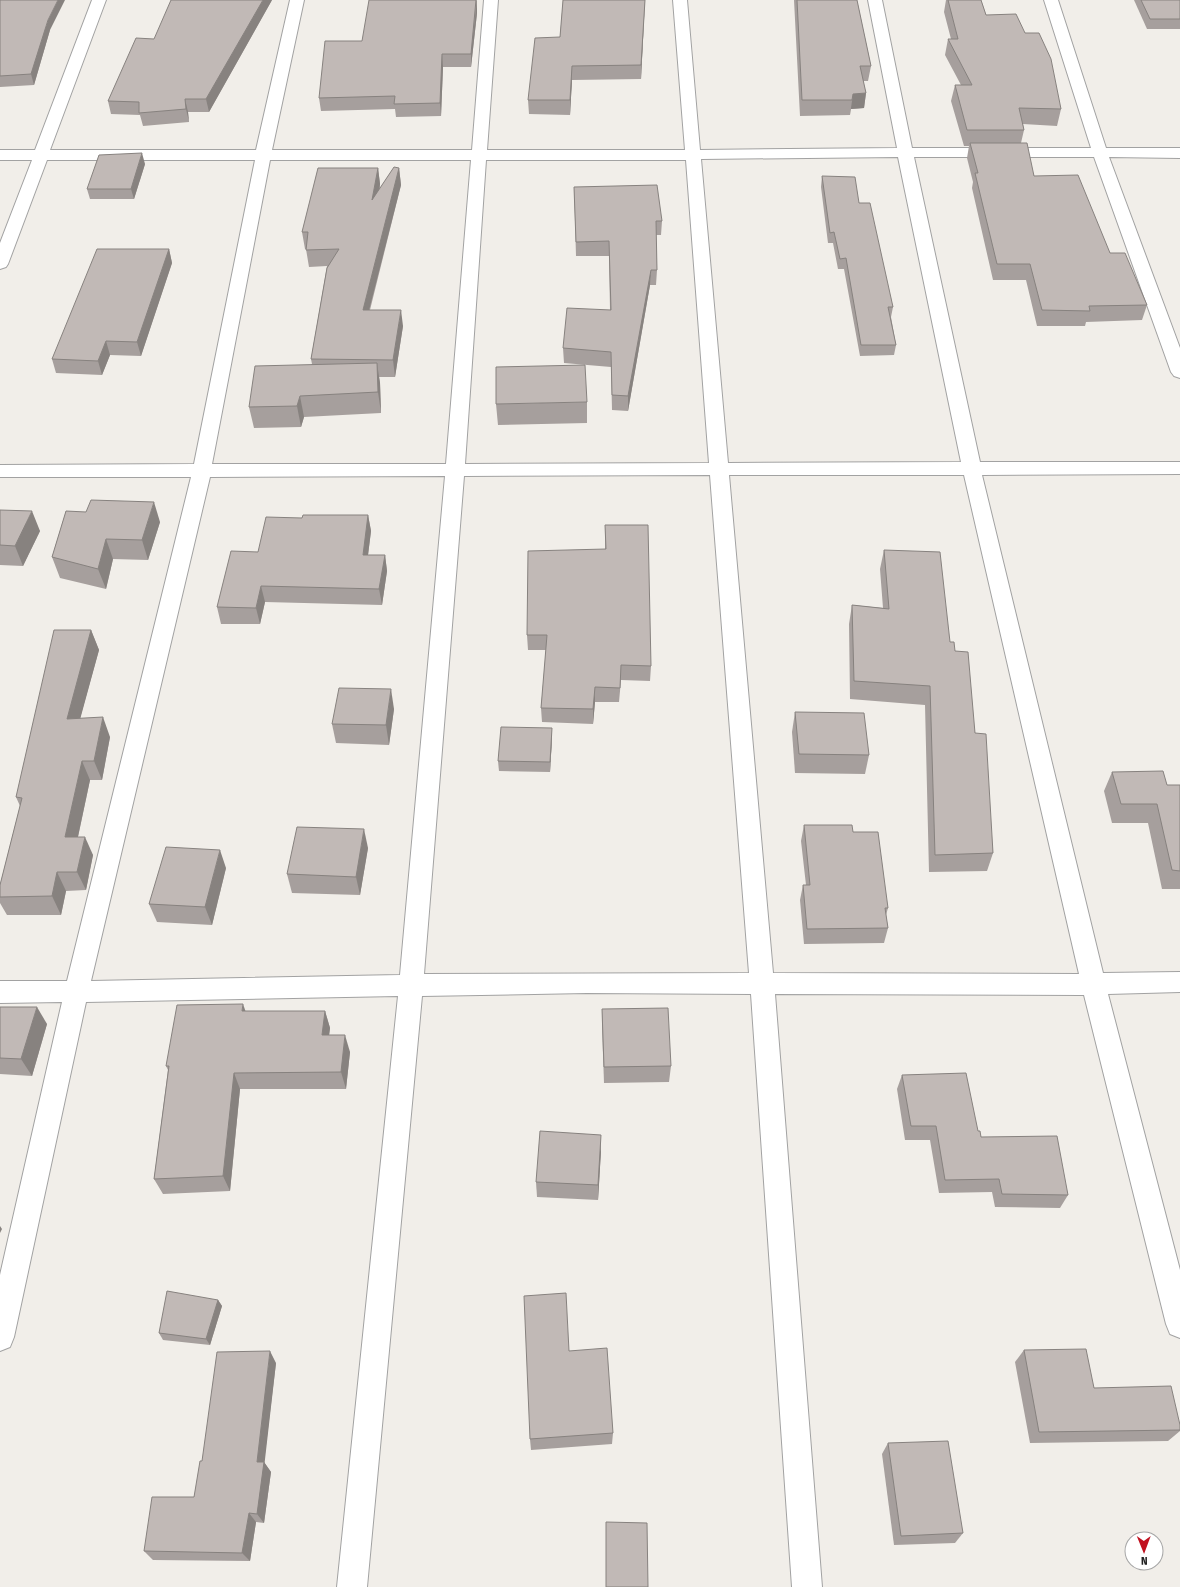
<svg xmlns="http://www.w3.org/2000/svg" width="1180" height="1587" font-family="'Fira Sans Condensed',sans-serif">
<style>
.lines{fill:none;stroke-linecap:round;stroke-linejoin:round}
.street-casing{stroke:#a2a2a2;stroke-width:2}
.street{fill:#fff;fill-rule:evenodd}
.wall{fill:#a69f9d}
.shaded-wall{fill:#87827f}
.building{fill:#c1b9b6;stroke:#87827f}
</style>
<rect width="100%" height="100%" fill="#f1eee9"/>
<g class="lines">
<defs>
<path id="street" d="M92 0H106L50 150H256L290 0H304L272 150H472L484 0H498L487 150H685L673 0H687L700 150 897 148 868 0H882L912 148H1091L1044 0H1058L1106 148H1180V158L1109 157 1180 348V378L1174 376 1171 372 1094 157H914L980 462H1180V474L982 475 1103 973 1180 972V992L1108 994 1180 1270V1338L1170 1334 1166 1324 1084 995 775 994 822 1587H792L751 994 587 993 422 996 367 1587H337L398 996 86 1002 14 1337 10 1347 0 1351V1275L62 1002 0 1003V981H67L191 477H0V465L194 464 255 160H47L8 264 6 267 0 269V243L32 160H0V150H35ZM898 157 961 462 728 463 701 159ZM270 160H471L446 464H212ZM486 160H686L709 463 465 464ZM710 475 749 973 424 974 464 476ZM729 475H964L1079 974 773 973ZM445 476 400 975 91 981 210 477Z"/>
</defs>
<use href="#street" class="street-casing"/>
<use href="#street" class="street"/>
</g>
<g class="wall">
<polygon points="0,0 50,30 34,85 0,87"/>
<polygon points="272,0 209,112 188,112 189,122 143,126 140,115 111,114 108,101 154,39"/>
<polygon points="477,0 477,13 471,67 443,67 441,116 396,117 395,109 321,111 319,98"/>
<polygon points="563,0 645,0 641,79 572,80 570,115 529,114 528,100 560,37"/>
<polygon points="794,0 857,0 871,66 868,81 863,81 866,93 864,108 851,109 850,115 800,116"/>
<polygon points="946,0 981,0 986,15 1025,33 1061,109 1057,126 1023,124 1024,130 1021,143 1034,176 1110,253 1147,305 1142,320 1086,322 1085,326 1037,326 1026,280 993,280 972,188 973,182 967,158 969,146 964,146 951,101 955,85 961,85 945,55 948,39 951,39 944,12"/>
<polygon points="1134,0 1180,0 1180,29 1147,29"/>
<polygon points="145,164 134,199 90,199 87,189"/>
<polygon points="378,168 380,184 380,188 399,168 401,185 370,310 403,326 395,377 379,377 380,383 381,413 304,417 301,427 254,428 249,407 312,364 311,359 327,266 309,267 306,249 305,249 302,232"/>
<polygon points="822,176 859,203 893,307 891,317 896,345 894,355 860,356 844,269 838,269 833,243 828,243 821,187"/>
<polygon points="574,187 662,221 661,235 656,235 657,270 656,285 650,285 628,411 612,410 611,367 564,363 563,348 610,310 609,256 576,256"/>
<polygon points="169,249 172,263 141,356 110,355 102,375 56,373 52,359"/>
<polygon points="587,402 587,423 498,425 496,404"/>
<polygon points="0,510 40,531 23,566 0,565"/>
<polygon points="66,511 160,522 148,560 113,559 106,589 60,578 52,557"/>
<polygon points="368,515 371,531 368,555 385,555 387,571 382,605 265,602 260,624 221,624 217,607 258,552 302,518"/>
<polygon points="605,525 651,666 650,681 621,680 619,702 595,702 593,724 542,722 541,708 546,650 528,650 527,635 605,549"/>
<polygon points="884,550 950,642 955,651 975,733 993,853 987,871 929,872 925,705 850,699 849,624 852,605 883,608 880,569"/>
<polygon points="91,630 99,650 80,718 110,737 102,780 90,780 78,837 93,855 86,890 66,891 61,915 7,915 0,903 0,885 20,806 16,797"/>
<polygon points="394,709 389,745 336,743 332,724"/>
<polygon points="795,712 869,755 865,774 795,773 792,732"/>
<polygon points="552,738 550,772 499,771 498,761"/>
<polygon points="1112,772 1167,785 1180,785 1180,889 1162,889 1148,823 1112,823 1104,791"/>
<polygon points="804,825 853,832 888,908 886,915 888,928 884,943 804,944 800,900 803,885 806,885 801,841"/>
<polygon points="368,848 360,895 292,893 287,874"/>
<polygon points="226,868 212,925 157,922 149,904"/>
<polygon points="0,1007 47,1024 32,1076 0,1074"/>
<polygon points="602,1009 671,1066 669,1082 604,1083 602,1026"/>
<polygon points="245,1011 325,1011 330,1028 329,1035 350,1052 346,1089 240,1089 230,1191 163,1194 154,1179 168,1070 166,1066"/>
<polygon points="902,1075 978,1131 981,1137 1068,1195 1060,1208 995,1207 992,1192 939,1193 930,1140 905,1140 897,1089"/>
<polygon points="601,1151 598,1200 537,1197 536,1182"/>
<polygon points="218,1300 222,1306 210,1345 163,1340 159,1333"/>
<polygon points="1024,1350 1094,1388 1180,1425 1180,1431 1168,1441 1030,1443 1015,1362"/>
<polygon points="569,1351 613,1433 612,1444 531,1450 530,1439"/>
<polygon points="276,1363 264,1462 271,1472 264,1523 256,1522 250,1561 153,1560 144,1551 194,1497 202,1461"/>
<polygon points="888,1443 963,1533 955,1543 894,1545 882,1454"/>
<polygon points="606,1522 648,1587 606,1587"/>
</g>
<g class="shaded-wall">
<polygon points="58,0 65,0 50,30 34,85 31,74 48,20"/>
<polygon points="263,0 272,0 209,112 206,99"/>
<polygon points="477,0 477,13 471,67 471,54"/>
<polygon points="645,0 641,79 641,65"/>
<polygon points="442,54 443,67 441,116 440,103"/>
<polygon points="572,66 572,80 570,115 570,100"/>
<polygon points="866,93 864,108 851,109 850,115 853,94"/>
<polygon points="185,99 188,112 189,122 186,109"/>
<polygon points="142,153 145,164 134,199 131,189"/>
<polygon points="378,168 380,184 374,216 372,200"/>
<polygon points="399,168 401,185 365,326 363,310"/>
<polygon points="169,249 172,263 141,356 137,342"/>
<polygon points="651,270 650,285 628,411 628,396"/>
<polygon points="401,310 403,326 395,377 393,360"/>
<polygon points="106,341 110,355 102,375 98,361"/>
<polygon points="377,363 380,383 381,413 378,392"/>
<polygon points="300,396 304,417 301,427 297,406"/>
<polygon points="154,502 160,522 148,560 142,540"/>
<polygon points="32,511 40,531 23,566 15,546"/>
<polygon points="368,515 371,531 366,571 363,555"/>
<polygon points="106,539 113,559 106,589 98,569"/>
<polygon points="385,555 387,571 382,605 379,589"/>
<polygon points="261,586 265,602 260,624 256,608"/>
<polygon points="91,630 99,650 75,738 67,719"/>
<polygon points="595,687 595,702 593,724 593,709"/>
<polygon points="391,689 394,709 389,745 386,725"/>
<polygon points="103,717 110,737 102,780 94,761"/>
<polygon points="552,728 552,738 550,772 550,762"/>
<polygon points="82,761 90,780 74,855 65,837"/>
<polygon points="364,829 368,848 360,895 356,877"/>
<polygon points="85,837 93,855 86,890 77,872"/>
<polygon points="220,850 226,868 212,925 205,907"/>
<polygon points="57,872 66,891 61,915 52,896"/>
<polygon points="243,1004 249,1021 242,1011"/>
<polygon points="37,1007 47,1024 32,1076 21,1059"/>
<polygon points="325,1011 330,1028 327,1052 322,1035"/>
<polygon points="345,1035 350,1052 346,1089 341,1072"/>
<polygon points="234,1073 240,1089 230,1191 223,1176"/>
<polygon points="601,1135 601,1151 598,1200 598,1185"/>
<polygon points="0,1226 2,1229 0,1233"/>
<polygon points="218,1300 222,1306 210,1345 206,1339"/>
<polygon points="270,1351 276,1363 264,1468 264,1462 271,1472 264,1523 257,1514 257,1462"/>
<polygon points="249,1513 256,1522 250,1561 242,1553"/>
</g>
<g class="building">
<polygon points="0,0 58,0 48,20 31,74 0,76"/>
<polygon points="171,0 263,0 206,99 185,99 186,109 139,113 139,102 108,101 136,38 154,39"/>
<polygon points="369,0 476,0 471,54 442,54 440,103 394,104 395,96 319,98 325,41 362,41"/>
<polygon points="563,0 645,0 641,65 572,66 570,100 528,100 535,38 560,37"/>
<polygon points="797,0 857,0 871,66 860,66 866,93 853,94 852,100 802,100"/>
<polygon points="948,0 981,0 986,15 1016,14 1025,33 1039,33 1051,59 1061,109 1019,108 1024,130 967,130 955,85 972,85 948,39 958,39"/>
<polygon points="1141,0 1180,0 1180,19 1150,19"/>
<polygon points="970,143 1027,143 1034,176 1078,175 1110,253 1125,253 1147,305 1089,306 1090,311 1042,310 1030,264 997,264 975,173 978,173"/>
<polygon points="142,153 131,189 87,189 99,155"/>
<polygon points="394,167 399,168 363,310 401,310 393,360 311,359 327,268 339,249 306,250 308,232 302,232 318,168 378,168 372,200"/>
<polygon points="822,176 855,177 859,203 870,203 893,307 888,307 896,345 861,345 846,258 840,259 834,232 830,233"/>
<polygon points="657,185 662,221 656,221 657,270 651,270 628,396 612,395 611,352 563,348 567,308 611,310 609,241 576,242 574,187"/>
<polygon points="97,249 169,249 137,342 106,341 98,361 52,359"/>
<polygon points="377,363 378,392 300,396 297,406 249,407 255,366"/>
<polygon points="585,365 587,402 496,404 496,367"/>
<polygon points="91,500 154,502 142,540 106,539 98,569 52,557 66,511 86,512"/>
<polygon points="0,510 32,511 15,546 0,545"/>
<polygon points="303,515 368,515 363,555 385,555 379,589 261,586 256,608 217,607 231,551 258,552 266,517 302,518"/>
<polygon points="605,525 648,525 651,666 621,665 620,688 595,687 593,709 541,708 547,635 527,635 528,551 606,549"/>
<polygon points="884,550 940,552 950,642 954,642 955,651 968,652 975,733 986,734 993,853 935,855 930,686 854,681 852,605 889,609"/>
<polygon points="54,630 91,630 67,719 103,717 94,761 82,761 65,837 85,837 77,872 57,872 52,896 0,897 0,885 22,798 16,797"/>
<polygon points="339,688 391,689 386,725 332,724"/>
<polygon points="795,712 864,713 869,755 799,754"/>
<polygon points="501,727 552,728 550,762 498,761"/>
<polygon points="1163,771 1167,785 1180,785 1180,871 1172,870 1157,804 1121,804 1112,772"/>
<polygon points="804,825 852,825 853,832 878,832 888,908 885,908 888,928 807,929 803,885 810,885"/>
<polygon points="297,827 364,829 356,877 287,874"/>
<polygon points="166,847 220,850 205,907 149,904"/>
<polygon points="243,1004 242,1011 325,1011 322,1035 345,1035 341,1072 234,1073 223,1176 154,1179 169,1066 166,1066 177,1005"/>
<polygon points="0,1007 37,1007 21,1059 0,1058"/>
<polygon points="668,1008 671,1066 604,1067 602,1009"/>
<polygon points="966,1073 978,1131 980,1131 981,1137 1057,1136 1068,1195 1002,1194 999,1179 945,1180 936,1126 911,1126 902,1075"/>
<polygon points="540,1131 601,1135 598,1185 536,1182"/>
<polygon points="167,1291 218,1300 206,1339 159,1333"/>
<polygon points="566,1293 569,1351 607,1348 613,1433 530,1439 524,1296"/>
<polygon points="1086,1349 1094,1388 1171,1386 1180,1425 1180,1430 1039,1432 1024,1350"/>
<polygon points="270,1351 257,1462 264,1462 257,1514 249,1513 242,1553 144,1551 152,1497 194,1497 200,1461 202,1461 217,1352"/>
<polygon points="948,1441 963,1533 901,1536 888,1443"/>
<polygon points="606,1522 647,1523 648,1587 606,1587"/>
</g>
<g transform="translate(1144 1551) rotate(179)"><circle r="19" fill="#ffffff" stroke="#a6a6a6"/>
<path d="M0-3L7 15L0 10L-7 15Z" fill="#c1111f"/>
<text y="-6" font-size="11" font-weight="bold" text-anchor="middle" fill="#212121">N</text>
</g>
</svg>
